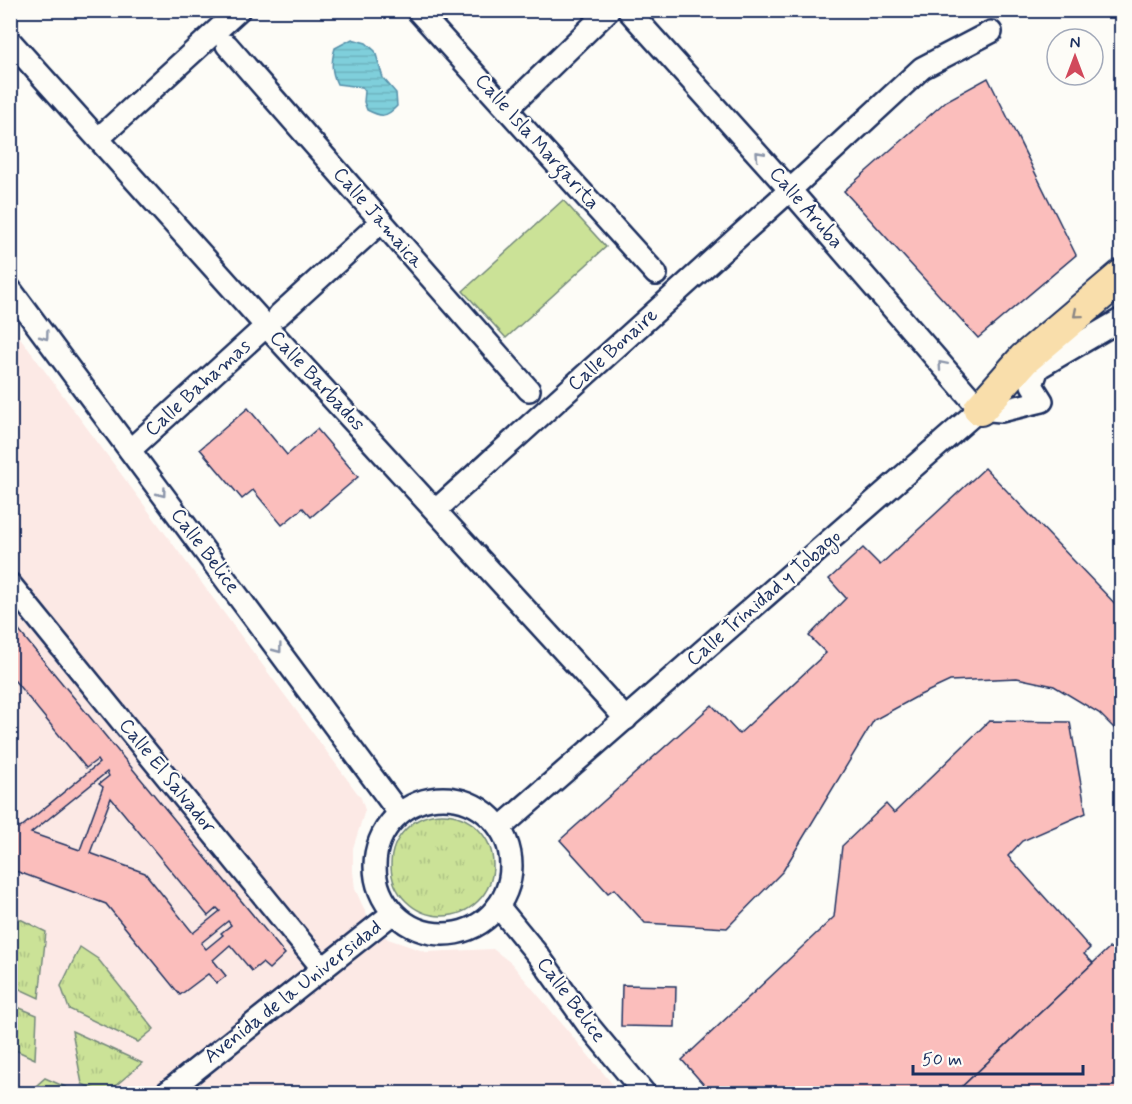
<svg xmlns="http://www.w3.org/2000/svg" width="1132" height="1104" font-family="Mynerve,sans-serif">
<style>
.built{fill:#fce9e5}
.grass{fill:url(#grass-tufts);stroke:#73887a;stroke-width:1.5}
.garden{fill:#cbe297;stroke:#73887a;stroke-width:1.5}
.water{fill:url(#water-rules);stroke:#578fa9;stroke-width:1.5}
.building{fill:#fbbebc;stroke:#1b2f5e;stroke-width:1.5;fill-rule:evenodd}
.lines{fill:none;stroke-linecap:round;stroke-linejoin:round}
.minor-casing{stroke:#1b2f5e;stroke-width:26}
.highway-casing{stroke:#1b2f5e;stroke-width:36}
.minor{stroke:#fdfcf7;stroke-width:21}
.highway{stroke:#f9deab;stroke-width:32}
.oneway{stroke:#8c96aa}
.oneway2{stroke:#8a8684}
.labels{text-anchor:middle;dominant-baseline:central;stroke-width:4.5;stroke-linejoin:round;paint-order:stroke}
.street-label{font-size:20px;fill:#1b2f5e;stroke:#fdfcf7}
</style>
<defs>
<pattern id="grass-tufts" width="24" height="20" patternUnits="userSpaceOnUse" patternTransform="scale(1.5)"><rect width="24" height="20" fill="#cbe297"/><path d="M3 7l-1-3M5 7V3M7 7l1-3M15 17l-1-3M17 17v-4M19 17l1-3" fill="none" stroke="#aec285"/></pattern>
<pattern id="water-rules" width="6" height="5" patternUnits="userSpaceOnUse" patternTransform="scale(1.5)"><rect width="6" height="5" fill="#7fcfdb"/><path d="M0 2.5h6" fill="none" stroke="#6db2be"/></pattern>
</defs>
<rect width="100%" height="100%" fill="#fdfcf7"/>
<filter id="ink" filterUnits="userSpaceOnUse"><feTurbulence type="fractalNoise" baseFrequency=".0167" numOctaves="2"/><feDisplacementMap in="SourceGraphic" scale="12" xChannelSelector="R" yChannelSelector="G"/><feConvolveMatrix kernelMatrix="1 2 1 2 8 2 1 2 1" color-interpolation-filters="sRGB"/></filter>
<g filter="url(#ink)">
<polygon class="built" points="10,324 361,798 365,810 353,848 353,871 355,889 369,920 388,939 426,952 493,949 511,963 620,1093 11,1093"/>
<g class="grass">
<circle cx="442" cy="865" r="51"/>
<polygon points="10,914 46,932 39,998 11,985"/>
<polygon points="80,947 98,959 154,1029 138,1042 69,1009 61,986"/>
<polygon points="10,1004 37,1015 35,1059 11,1048"/>
<polygon points="72,1031 142,1063 107,1093 103,1093 82,1084"/>
<polygon points="45,1078 79,1093 28,1093"/>
</g>
<polygon class="garden" points="563,200 606,247 506,338 463,291"/>
<path class="water" d="M352 39 366 43 375 51 383 78 396 93 397 106C386 118 381 117 367 110L364 102 365 91 362 87 337 84C331 71 331 62 335 48Z"/>
<g class="building">
<polygon points="988,78 1076,255 978,338 844,191 946,101"/>
<polygon points="248,408 287,455 317,429 358,477 311,517 303,508 282,525 253,490 242,499 200,449"/>
<polygon points="985,468 1122,611 1122,736 1099,713 1054,686 1017,678 950,681 918,696 874,720 783,871 727,928 645,923 614,889 608,893 560,840 712,705 739,734 826,653 809,636 846,598 829,579 863,548 880,565"/>
<path d="M10 620 285 954 269 969 262 963 252 971 230 945 213 960 226 976 217 983 208 974 180 995 106 904 10 869V823L20 828 99 763 97 760 86 768 10 675ZM107 772 109 776 99 784 103 787 80 850 31 833ZM111 798 208 916 217 908 220 911 193 933 145 873 90 853ZM228 921 231 925 221 933 223 935 206 949 201 943Z"/>
<polygon points="989,721 1070,722 1086,813 1022,841 1008,856 1090,948 1084,954 1093,963 954,1094 712,1094 682,1060 834,917 842,846 886,804 894,813"/>
<polygon points="1109,948 1122,949 1122,1094 954,1094"/>
<polygon points="622,985 676,986 675,1027 621,1026"/>
</g>
<g class="lines">
<defs>
<g id="minor">
<polyline points="417,10 656,274"/>
<polyline points="628,10 790,190 980,409"/>
<polyline points="10,41 266,326 626,719"/>
<polyline points="227,45 529,390"/>
<polyline points="507,109 608,11"/>
<polyline points="99,138 239,10"/>
<polyline points="10,289 399,813"/>
<polyline points="279,315 381,222"/>
<polyline points="130,450 266,326"/>
<polyline points="436,510 790,190 922,68 991,32"/>
<polyline points="10,584 323,969"/>
<circle cx="443" cy="866" r="68"/>
<polyline points="500,828 980,409 1001,411 1042,401 1032,385 1038,368 1122,319"/>
<polyline points="498,906 538,955 588,1025 645,1094"/>
<polyline points="165,1094 393,913"/>
</g>
<polyline id="highway" points="980,409 1024,359 1122,276"/>
</defs>
<use href="#minor" class="minor-casing"/>
<use href="#highway" class="highway-casing"/>
<use href="#minor" class="minor"/>
<use href="#highway" class="highway"/>
</g>
<defs><path id="oneway-chevron" d="M-2-3.5L2.5 0L-2 3.5" fill="none" stroke-width="1.6" stroke-linecap="round" stroke-linejoin="round" transform="scale(1.5)"/></defs>
<g class="oneway">
<use href="#oneway-chevron" transform="translate(759 155) rotate(-132)"/>
<use href="#oneway-chevron" transform="translate(45 336) rotate(53)"/>
<use href="#oneway-chevron" transform="translate(942 365) rotate(-131)"/>
<use href="#oneway-chevron" transform="translate(162 493) rotate(53)"/>
<use href="#oneway-chevron" transform="translate(278 649) rotate(53)"/>
</g>
<use class="oneway2" href="#oneway-chevron" transform="translate(1077 314) rotate(140)"/>
</g>
<g class="labels">
<g class="street-label">
<text transform="translate(537 142) rotate(48)">Calle Isla Margarita</text>
<text transform="translate(806 208) rotate(49)">Calle Aruba</text>
<text transform="translate(378 218) rotate(49)">Calle Jamaica</text>
<text transform="translate(613 350) rotate(-42)">Calle Bonaire</text>
<text transform="translate(317 381) rotate(47)">Calle Barbados</text>
<text transform="translate(198 388) rotate(-42)">Calle Bahamas</text>
<text transform="translate(205 551) rotate(53)">Calle Belice</text>
<text transform="translate(764 598) rotate(-41)">Calle Trinidad y Tobago</text>
<text transform="translate(167 776) rotate(51)">Calle El Salvador</text>
<text transform="translate(293 992) rotate(-38)">Avenida de la Universidad</text>
<text transform="translate(571 1000) rotate(53)">Calle Belice</text>
</g>
</g>
<rect width="1132" height="1104" fill="none" stroke="#fdfcf7" stroke-width="36"/>
<rect x="18" y="18" width="1096" height="1068" fill="none" stroke="#1b2f5e" stroke-width="2" filter="url(#ink)"/>
<g transform="translate(1075 57)"><circle r="28" fill="#fdfcf7" stroke="#a3aaba" stroke-width="1.5"/>
<path d="M0-4.5L10 22L0 15L-10 22Z" fill="#d1495b"/>
<text y="-9" font-size="16" font-weight="bold" text-anchor="middle" fill="#1b2f5e">N</text>
</g>
<path d="M913 1065v9h170v-9" fill="none" stroke="#1b2f5e" stroke-width="3"/>
<text x="922" y="1065" font-size="18" fill="#1b2f5e" stroke="#fdfcf7" stroke-width="4.5" paint-order="stroke">50 m</text>
</svg>
